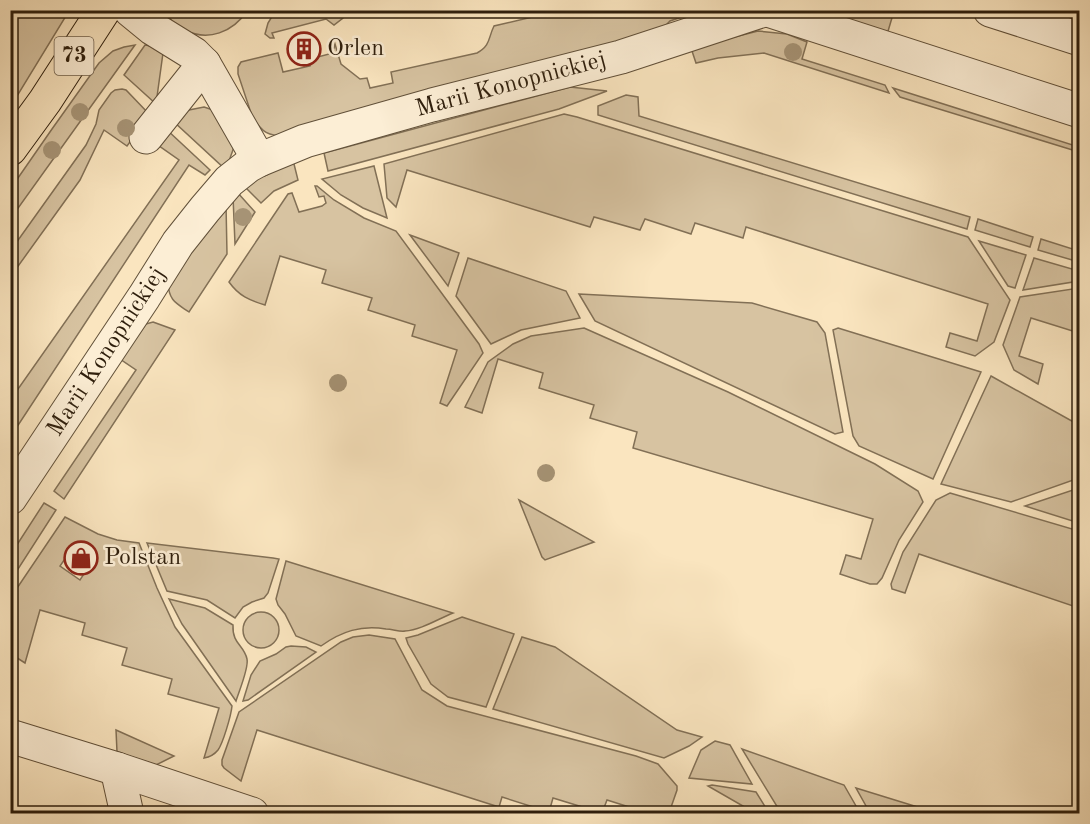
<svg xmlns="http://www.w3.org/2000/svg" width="1090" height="824" font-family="'Old Standard TT',serif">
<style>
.green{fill:#d7c3a1;stroke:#827056;stroke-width:1.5;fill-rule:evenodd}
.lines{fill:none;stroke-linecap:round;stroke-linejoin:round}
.minor-casing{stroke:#615039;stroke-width:35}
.major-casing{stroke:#2e1e0c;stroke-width:35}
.minor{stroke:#fceed5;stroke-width:33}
.major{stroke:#fae5bf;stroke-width:33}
.tree{fill:#a69375}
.labels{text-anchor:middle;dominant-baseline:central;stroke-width:5;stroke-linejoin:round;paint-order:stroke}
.shield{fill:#fceed5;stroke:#6c5c48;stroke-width:1.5}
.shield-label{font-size:22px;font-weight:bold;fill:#2e1e0c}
.poi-label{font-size:24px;fill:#2e1e0c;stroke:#fceed5;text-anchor:start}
.street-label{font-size:24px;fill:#2e1e0c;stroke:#fceed5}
</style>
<rect width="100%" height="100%" fill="#fae5bf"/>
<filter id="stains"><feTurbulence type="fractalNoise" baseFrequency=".00333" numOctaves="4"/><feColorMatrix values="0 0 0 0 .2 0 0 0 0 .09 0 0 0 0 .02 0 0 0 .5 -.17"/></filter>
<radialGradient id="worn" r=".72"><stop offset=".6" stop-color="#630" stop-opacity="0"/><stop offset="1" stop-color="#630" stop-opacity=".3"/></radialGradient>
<g class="green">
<polygon points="11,10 69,11 11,106 10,11"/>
<polygon points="276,10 344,10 343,18 334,25 326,19 272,33 274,38 270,38 265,34 268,23"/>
<path d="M562 10 700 11 670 21 667 24V27L287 136C268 136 262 133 252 116L238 74V67L241 62 278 53 283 72 310 66V59L333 53 332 48H334L335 44 341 64 360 79 367 78 370 88 393 83 391 72 477 53C491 45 488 38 494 26Z"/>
<path d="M170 11H247C233 32 208 42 185 30 182 29 179 28 176 26 173 23 170 18 167 15Z"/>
<polygon points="802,11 894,11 886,38"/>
<polygon points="758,31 787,34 807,42 802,59 885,85 889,93 764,53 718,58 696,63 691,48"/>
<polygon points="135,45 11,218 11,188 52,129 99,63 113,51 124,47"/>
<polygon points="145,45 151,46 163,53 156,104 124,75"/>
<polygon points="570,87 607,91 559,109 328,171 324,153"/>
<polygon points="893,88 1079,147 1079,152 900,97"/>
<polygon points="122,89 126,90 150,115 127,146 104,130 80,180 11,276 11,250 86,145 96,124 99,110 111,93 115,90"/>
<polygon points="626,95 638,97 639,116 970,217 967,229 598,115 598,106"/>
<polygon points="204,107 216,111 234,147 229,161 224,168 173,121 184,111"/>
<polygon points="564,114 577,117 968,237 1010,300 994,342 975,356 946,347 950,333 977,341 988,304 746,227 743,238 695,223 691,234 645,219 640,230 594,217 590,227 407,170 396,207 387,198 384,164"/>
<polygon points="166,129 210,170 205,175 189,165 11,436 11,399 179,160 155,143"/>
<polygon points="293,160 298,180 274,191 261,203 244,186"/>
<polygon points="374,166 387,218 363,208 341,195 322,179"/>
<path d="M315 186H317L334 200 364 218 396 231 479 344 483 353 447 406 440 403 457 350 412 336 415 325 368 310 372 298 322 283 326 270 280 256 265 305C249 300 239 296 229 282L288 194 292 193 299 212 322 206 326 203 324 196 319 197Z"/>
<polygon points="237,192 255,212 235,244 233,196"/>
<path d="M226 204 227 254 189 312C176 303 169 301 168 283Z"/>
<polygon points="978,219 1033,237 1030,247 975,230"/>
<polygon points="410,235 459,253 448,286"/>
<polygon points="1041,239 1079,251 1079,262 1038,250"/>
<polygon points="979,241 1026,255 1015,288 1008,286"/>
<polygon points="468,258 566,291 580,318 521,330 491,344 456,296"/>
<polygon points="1034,258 1079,271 1079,281 1023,290"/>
<polygon points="1079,288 1079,333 1031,318 1019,356 1043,364 1038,384 1014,370 1003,345 1020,297"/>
<polygon points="579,294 752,303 817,322 825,333 843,432 835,434 595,321"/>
<polygon points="153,322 175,330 64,499 54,491 136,370 120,359 146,324"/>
<polygon points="584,328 728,392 875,464 918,491 923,502 899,540 882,578 877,584 870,584 840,574 846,555 861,559 873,519 633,448 637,432 590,418 594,405 539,388 543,373 498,359 482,413 465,407 488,362 513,344 531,336"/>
<polygon points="838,328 981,372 933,479 859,446 853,436 833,330"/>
<polygon points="991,376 1079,425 1079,478 1011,502 941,484"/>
<polygon points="1079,488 1079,523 1025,506"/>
<polygon points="950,493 1079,531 1079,608 919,554 905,593 892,589 891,584 903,552 936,500"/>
<polygon points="519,500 594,542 545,560 542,557"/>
<polygon points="44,503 56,510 11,580 11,554"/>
<path d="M65 517 98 534 117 540 139 543 157 588 175 627 232 706C231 716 223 743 218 750 214 755 210 757 204 758L219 708 168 694 172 679 122 665 127 648 82 635 85 623 40 610 25 663 11 654V597ZM75 544 95 557 80 580 60 566Z"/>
<polygon points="147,543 273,558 279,559 268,593 264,598 252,602 243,607 235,618 207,600 167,591"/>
<path d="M286 561 453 613C438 619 421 630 405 631 399 632 393 629 386 629 361 625 342 631 321 646L296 636 285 614 278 605 276 599Z"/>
<path d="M169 599 205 608 233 625C232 644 244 645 247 659 249 668 239 691 236 701L182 624Z"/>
<circle cx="261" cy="630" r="18"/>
<polygon points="462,617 514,634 486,707 448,697 431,684 408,644 406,638 418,635"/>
<polygon points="369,635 395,639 422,690 447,706 636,756 658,764 677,786 677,790 669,813 648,813 607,800 602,813 553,798 549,812 502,797 499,807 257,730 241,781 224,768 222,765 222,760 239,712 341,642 353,637"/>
<polygon points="522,637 555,647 677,730 702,737 689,746 664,758 493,709"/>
<polygon points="291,646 306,647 316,652 248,700 243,701 251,675 260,661 276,654 286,647"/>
<polygon points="116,730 174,756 156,765 117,752"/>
<polygon points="715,741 730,745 752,784 689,778 701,750"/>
<polygon points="742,749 844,785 860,813 781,813"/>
<polygon points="712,785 756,792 769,813 755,813 708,786"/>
<polygon points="856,788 937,813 870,813"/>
</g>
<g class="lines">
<defs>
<g id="minor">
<polyline points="130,10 152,28 194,54 204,64 259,160"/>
<polyline points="768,10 1080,111"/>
<polyline points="990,10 1080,39"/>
<polyline points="146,137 204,64"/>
<polyline points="10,498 144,297 178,243 205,209 229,181 248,166 259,160 305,141 432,105 621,57 764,10"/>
<polyline points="10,736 117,769 252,814"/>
<polyline points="117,769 127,814"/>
</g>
<polyline id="major" points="10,149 45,101 104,10"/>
</defs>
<use href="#minor" class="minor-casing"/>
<use href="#major" class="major-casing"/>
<use href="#minor" class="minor"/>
<use href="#major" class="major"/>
</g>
<g class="tree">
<circle cx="793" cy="52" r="9"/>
<circle cx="80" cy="112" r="9"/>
<circle cx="126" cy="128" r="9"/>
<circle cx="52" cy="150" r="9"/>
<circle cx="243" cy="217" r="9"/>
<circle cx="338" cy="383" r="9"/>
<circle cx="546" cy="473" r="9"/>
</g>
<defs>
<symbol id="building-ring" viewBox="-11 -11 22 22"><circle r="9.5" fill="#fceed5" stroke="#8f2418" stroke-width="1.5"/><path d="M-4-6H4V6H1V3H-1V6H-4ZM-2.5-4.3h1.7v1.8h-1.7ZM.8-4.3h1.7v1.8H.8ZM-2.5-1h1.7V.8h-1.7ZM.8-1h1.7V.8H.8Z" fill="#8f2418"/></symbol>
<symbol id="shop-ring" viewBox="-11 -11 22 22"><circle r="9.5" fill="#fceed5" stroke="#8f2418" stroke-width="1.5"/><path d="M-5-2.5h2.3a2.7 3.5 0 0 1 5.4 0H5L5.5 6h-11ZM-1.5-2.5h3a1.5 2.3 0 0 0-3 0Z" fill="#8f2418"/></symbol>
</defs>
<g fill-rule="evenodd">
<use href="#building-ring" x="285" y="30" width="38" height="38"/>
<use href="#shop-ring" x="62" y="539" width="38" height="38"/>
</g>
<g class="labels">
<rect class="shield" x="54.5" y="37" width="39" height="38" rx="4.5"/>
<g class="shield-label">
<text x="74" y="56">73</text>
</g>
<g class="poi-label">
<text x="327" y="49">Orlen</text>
<text x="104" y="558">Polstan</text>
</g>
<g class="street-label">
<text transform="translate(511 85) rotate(-15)">Marii Konopnickiej</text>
<text transform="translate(107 352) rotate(-57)">Marii Konopnickiej</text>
</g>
</g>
<rect width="1090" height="824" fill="none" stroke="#fae5bf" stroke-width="36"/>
<rect x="12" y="12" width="1066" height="800" fill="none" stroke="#2e1e0c" stroke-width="3"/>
<rect x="18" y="18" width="1054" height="788" fill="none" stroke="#2e1e0c" stroke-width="1.5"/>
<rect width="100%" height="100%" filter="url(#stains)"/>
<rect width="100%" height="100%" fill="url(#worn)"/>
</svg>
